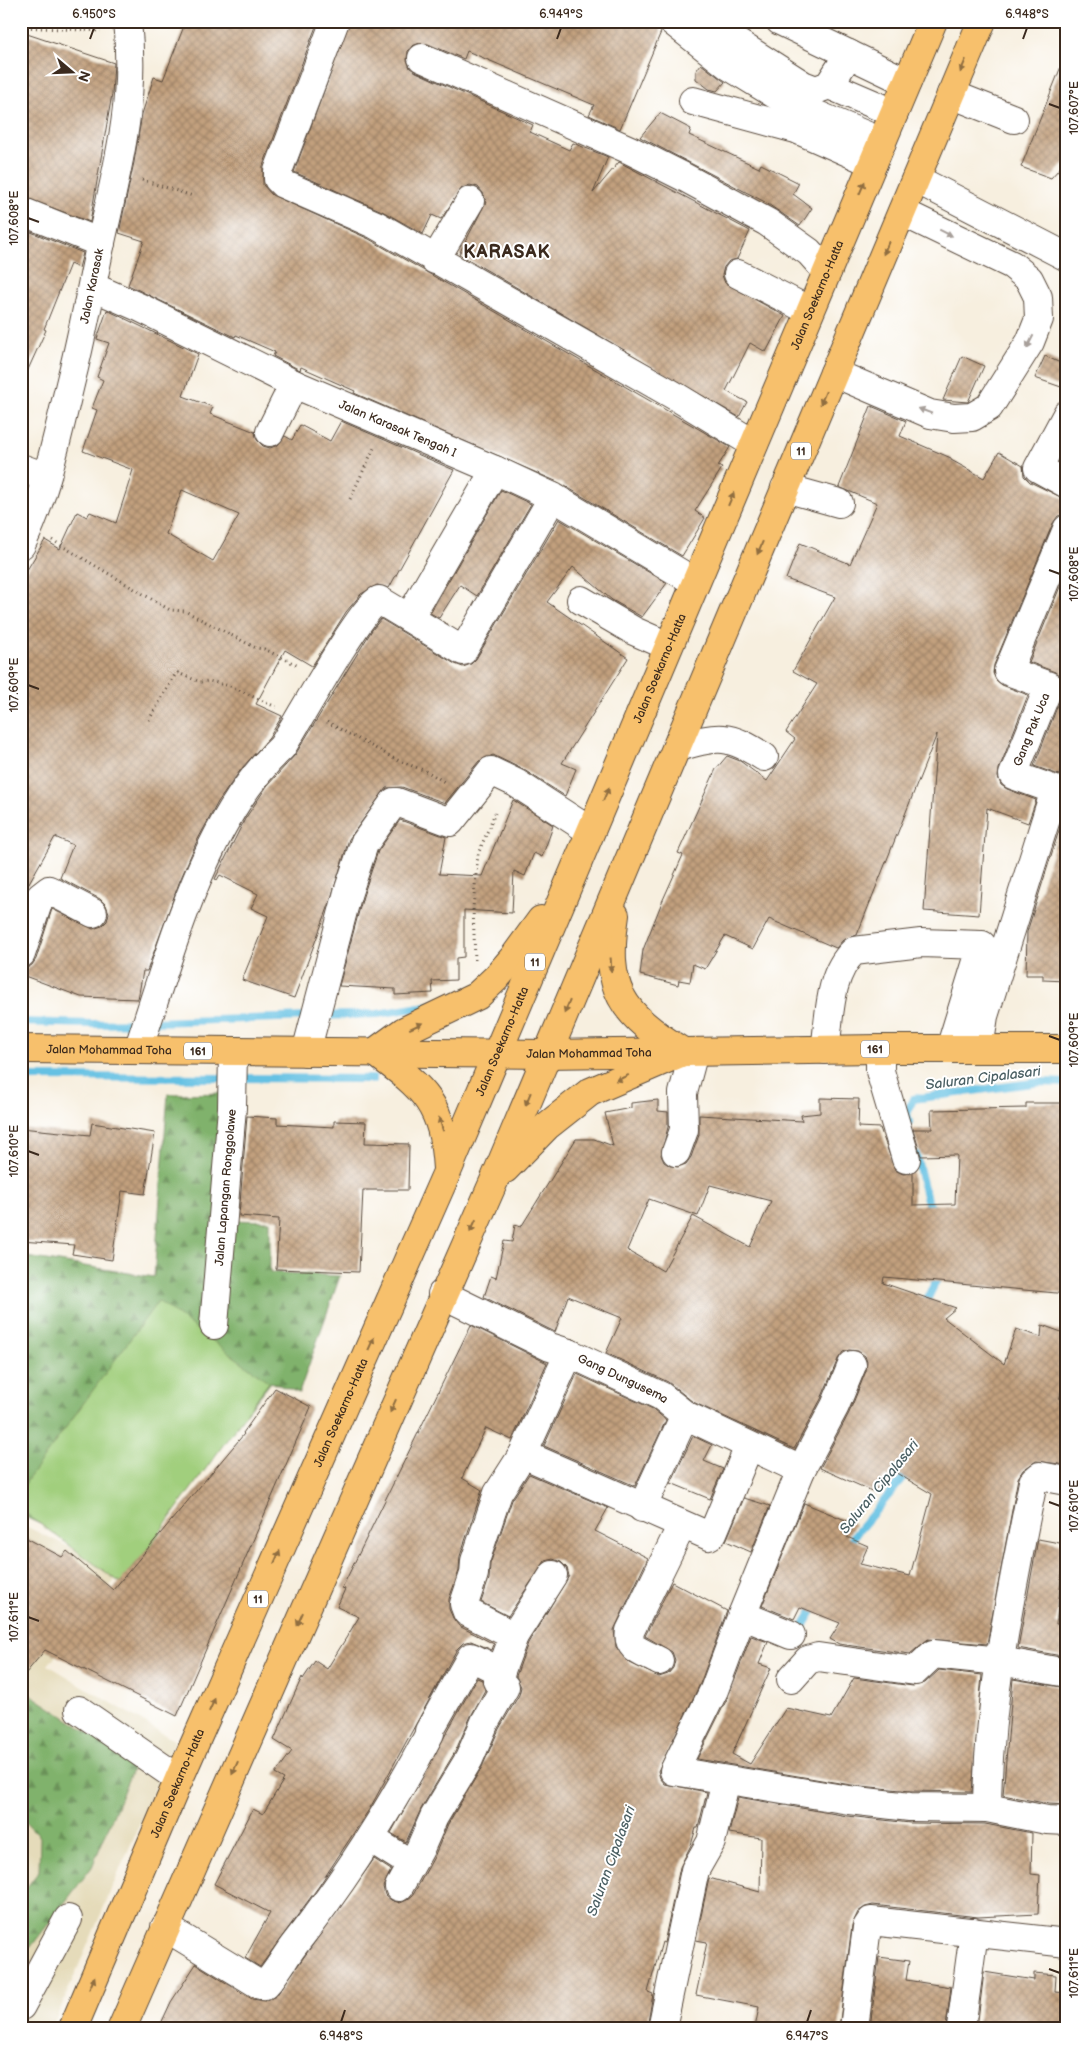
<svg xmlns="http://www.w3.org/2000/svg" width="1088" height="2049" font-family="'Balsamiq Sans',sans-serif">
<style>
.built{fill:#e5dbba}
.forest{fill:url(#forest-firs);stroke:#5e6e45}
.garden{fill:#a1cf7d;stroke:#6e7c4e}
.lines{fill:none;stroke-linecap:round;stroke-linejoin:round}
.stream{stroke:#65c1e3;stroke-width:8}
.building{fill:url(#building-cross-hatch);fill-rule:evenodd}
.minor-casing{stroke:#57483b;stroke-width:30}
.major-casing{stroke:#57483b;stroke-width:30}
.highway-casing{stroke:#57483b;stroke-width:30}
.path{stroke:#57483b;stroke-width:3;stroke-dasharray:1 4;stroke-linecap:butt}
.minor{stroke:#fff;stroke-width:28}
.major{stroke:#f7c06c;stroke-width:28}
.highway{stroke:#f7c06c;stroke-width:28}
.oneway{fill:#906e41}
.oneway2{fill:#a79f9a}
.ticks{fill:none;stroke:#3b2a1e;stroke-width:2}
.labels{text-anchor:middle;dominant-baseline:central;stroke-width:4;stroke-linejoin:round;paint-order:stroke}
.shield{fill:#fff;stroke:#766a62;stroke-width:1}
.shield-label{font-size:11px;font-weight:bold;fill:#3b2a1e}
.street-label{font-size:12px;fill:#3b2a1e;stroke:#fff}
.water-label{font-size:14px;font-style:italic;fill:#4a5f63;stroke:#fff}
.district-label{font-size:18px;font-weight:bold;letter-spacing:1px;fill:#3b2a1e;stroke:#fff}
.neatline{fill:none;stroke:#3b2a1e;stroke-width:2}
.ticks-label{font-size:12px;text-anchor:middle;fill:#3b2a1e}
</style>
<defs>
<pattern id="forest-firs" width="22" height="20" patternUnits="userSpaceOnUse" patternTransform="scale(1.25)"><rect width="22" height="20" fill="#80b26c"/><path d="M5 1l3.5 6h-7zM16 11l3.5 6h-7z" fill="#6a9158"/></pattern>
<pattern id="building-cross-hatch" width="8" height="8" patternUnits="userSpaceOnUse" patternTransform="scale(1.25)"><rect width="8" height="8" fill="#c2a07e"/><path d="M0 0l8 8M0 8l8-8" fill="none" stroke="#9f8367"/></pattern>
</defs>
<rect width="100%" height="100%" fill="#fff"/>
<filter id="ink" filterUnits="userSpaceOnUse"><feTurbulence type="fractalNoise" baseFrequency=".02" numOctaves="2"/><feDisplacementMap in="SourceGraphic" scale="10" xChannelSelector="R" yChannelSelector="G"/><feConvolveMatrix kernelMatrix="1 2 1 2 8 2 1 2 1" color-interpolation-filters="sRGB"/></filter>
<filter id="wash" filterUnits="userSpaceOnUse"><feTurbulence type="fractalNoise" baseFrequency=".0096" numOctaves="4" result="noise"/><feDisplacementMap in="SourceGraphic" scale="20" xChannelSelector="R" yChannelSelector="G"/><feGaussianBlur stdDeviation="1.12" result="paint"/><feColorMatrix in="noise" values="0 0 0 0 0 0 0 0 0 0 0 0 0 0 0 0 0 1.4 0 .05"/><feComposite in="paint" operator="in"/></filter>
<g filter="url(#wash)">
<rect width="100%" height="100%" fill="#f7efdf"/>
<polygon class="built" points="21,1524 121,1572 48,1665 175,1741 52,2028 21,2028"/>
<g class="forest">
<polygon points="237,1093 228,1220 270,1221 270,1272 340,1276 299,1393 271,1382 127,1565 21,1515 21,1256 154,1277 168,1094"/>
<polygon points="25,1691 135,1763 92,1867 30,1948 21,1941 21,1895 39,1871 40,1837 21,1817 21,1696"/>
</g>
<polygon class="garden" points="158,1301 269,1382 122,1584 21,1510 21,1489"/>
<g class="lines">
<g class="stream">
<polyline points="320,1016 377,1014 433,1005"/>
<polyline points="21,1022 92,1024 140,1023"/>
<polyline points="153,1022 309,1017"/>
<polyline points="21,1077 226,1078"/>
<polyline points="237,1078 373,1079"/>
<polyline points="909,1122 907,1114 913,1099 1040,1082 1067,1083"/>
<polyline points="916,1155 927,1200 935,1213"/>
<polyline points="923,1308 940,1273"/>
<polyline points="848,1547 854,1536 910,1470"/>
<polyline points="797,1636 817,1603"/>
</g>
</g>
<g id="blocks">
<g class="building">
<polygon points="186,21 318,21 263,166 263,185 272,195 369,239 730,447 718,466 722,468 695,511 705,518 682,556 560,483 354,393 355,391 301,367 300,370 273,356 275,352 236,335 235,337 128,285 144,241 119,233 134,162 142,114 154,77 163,80"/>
<polygon points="350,21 657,21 661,32 620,129 589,115 594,105 467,51 464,59 428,44 420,43 412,46 408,51 407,60 410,68 416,72 533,125 530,132 569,150 573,143 608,157 593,193 619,162 750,231 737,259 729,261 724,267 722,275 725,283 785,316 766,352 750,343 726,391 747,402 739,417 459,254 486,202 483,193 478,187 470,185 462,188 441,219 432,215 423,234 382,211 294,172"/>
<polygon points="21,32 114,63 112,94 90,222 21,196"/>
<polygon points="1066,54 1067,160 1051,178 1021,167"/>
<polygon points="701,64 725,82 717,91 709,89 696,79 696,71"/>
<polygon points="660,113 691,129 689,135 759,168 761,164 799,183 793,194 812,208 800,226 765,202 640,137"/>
<polygon points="21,228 83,253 79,268 70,264 44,329 46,330 21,385"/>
<path d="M107 310 198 354 183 396 213 407 210 414 255 432 257 440 263 446 270 448 278 445 285 436 292 440 300 425 330 441 341 421 454 470 389 588 377 585 361 594 346 612 312 666 285 650 256 704 282 716 269 738 242 768 218 802 197 841 179 883 147 971H143L138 999 81 997 22 975 25 969 32 965 36 959 52 909 93 929 102 926 107 921 109 913 106 905 100 899 60 878 73 845 55 837 21 897V580L45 540 60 549 77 512 87 517 90 512 116 523 133 470 83 451 97 410 92 408 103 380 97 377 109 343 97 339ZM182 490 239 515 213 561 166 534Z"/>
<polygon points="962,356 984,366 968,402 943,400"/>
<polygon points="1045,356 1067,366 1067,389 1035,378"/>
<polygon points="871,406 906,421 900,436 951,458 951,460 984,478 999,452 1023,466 1024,476 1030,482 1067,500 1067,514 1058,516 1053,523 994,665 993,673 996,680 1002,685 1028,695 999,769 998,777 1001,785 1007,789 1036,800 1028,823 987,808 979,915 924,911 937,734 857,935 843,940 836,948 769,919 753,949 725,936 705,969 693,964 690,982 679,980 678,985 640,975 643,950 662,902 683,855 678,853 716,769 727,756 740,761 767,781 795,739 786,732 817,684 793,671 835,597 786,579 800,543 850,564 877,503 839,487"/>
<polygon points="501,490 531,504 477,596 460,585 439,618 430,613"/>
<polygon points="559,519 667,583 642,617 612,600 573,567 547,602 628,658 562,763 576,769 565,796 524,770 493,755 479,761 445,803 402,787 386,788 349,839 329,905 294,998 242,980 268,916 251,908 258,894 220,875 217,880 215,879 245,819 267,786 295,755 372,630 381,619 455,664 463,667 471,664 476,659"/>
<polygon points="1067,570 1067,755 1059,775 1034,766 1063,692 1064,683 1061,677 1055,672 1029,662"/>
<polygon points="513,800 553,825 551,832 542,857 534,853 525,876 514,871 512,913 464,910 464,957 456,958 456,980 432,981 433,993 395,995 395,989 339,986 363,896 378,851 400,820 446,837 439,874 482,876"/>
<polygon points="1067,805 1067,974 1066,981 1043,980 1043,975 1026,975 1027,932"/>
<path d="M820 1098 859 1099 858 1127 880 1128 895 1170 903 1174 913 1173V1205L955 1204 957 1155 921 1156 913 1129H932L931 1110 1026 1108V1103H1067V1294L884 1277 883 1283 956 1308 944 1318 1004 1364 1016 1329 1041 1337 1042 1325 1067 1334V1375L1059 1399 1067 1401V1465L1036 1461 1023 1470 1018 1478 987 1644 928 1639 910 1654 839 1644 830 1639 840 1623 800 1607 794 1619 762 1606 804 1503 855 1524 847 1537 868 1546 860 1564 910 1576 932 1494 893 1471 889 1478 885 1476 874 1492 820 1468 849 1413 866 1371 867 1362 865 1356 858 1351 849 1350 843 1352 838 1359 821 1399 794 1449 693 1402 668 1382 606 1353 622 1318 568 1296 555 1332 484 1297 491 1276 496 1278 504 1241 512 1242 515 1225 521 1227 576 1139H594L613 1146 605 1113 631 1108V1103L658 1100V1111L668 1112V1127L661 1155 664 1162 670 1166 678 1167 686 1164 691 1157 699 1135V1115L802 1121 801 1115 820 1113ZM710 1185 771 1201 750 1247 693 1216 663 1271 627 1250 649 1199 698 1216Z"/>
<polygon points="247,1116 277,1118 277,1124 334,1127 334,1121 366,1122 365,1143 409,1144 408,1190 363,1190 359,1272 276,1269 279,1219 239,1216"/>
<polygon points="92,1123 155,1133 145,1194 122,1191 112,1260 72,1254 74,1245 21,1241 21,1128 90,1135"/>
<polygon points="471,1325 547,1363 512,1440 486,1428 462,1478 482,1490 460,1556 459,1571 449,1599 449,1609 453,1618 459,1626 494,1644 492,1650 471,1641 463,1643 457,1649 370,1808 319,1886 260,1967 245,1958 270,1913 214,1884 253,1809 263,1814 284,1779 275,1774 292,1751 274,1740 302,1677 303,1679 315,1661 327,1669 359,1617 337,1607 345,1589 342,1588"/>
<polygon points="577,1374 653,1409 666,1420 635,1486 544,1446"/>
<polygon points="275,1388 311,1407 177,1716 45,1650 21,1679 21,1535 62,1557 67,1551 113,1590 244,1434 243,1433"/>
<polygon points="693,1436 712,1445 704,1461 723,1469 710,1499 671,1483"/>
<polygon points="529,1474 608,1508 595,1531 648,1558 614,1630 616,1647 630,1663 659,1677 668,1674 673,1668 675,1660 672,1652 645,1636 672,1582 727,1611 700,1684 658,1771 660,1778 665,1784 707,1792 698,1828 696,1828 691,1845 680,1867 664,1943 662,1942 648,1992 653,1994 647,2028 159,2028 171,2002 196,1964 252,1999 265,2001 276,1996 374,1859 391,1870 383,1887 385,1895 391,1900 400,1903 407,1900 413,1895 434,1857 448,1824 482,1767 499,1729 519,1695 521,1687 516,1676 528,1643 569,1576 567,1568 561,1562 553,1559 545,1561 508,1616 481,1602 489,1579 490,1564 512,1500"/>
<polygon points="744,1498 770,1506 751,1552 726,1541"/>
<polygon points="1038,1539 1065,1544 1056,1624 1067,1624 1067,1657 1018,1648"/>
<polygon points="751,1636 768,1642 759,1664 771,1668 732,1754 750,1764 786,1708 831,1718 854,1678 913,1686 925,1683 939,1670 982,1675 972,1792 911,1791 851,1785 697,1759 728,1697"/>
<polygon points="477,1678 482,1680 485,1690 471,1716 455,1752 421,1809 406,1842 391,1833"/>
<polygon points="1013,1679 1067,1688 1067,1805 1049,1804 1003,1795"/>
<polygon points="738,1797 847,1816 910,1823 985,1824 1032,1833 1031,1874 1040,1875 1038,1914 978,1917 873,1905 865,1907 858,1912 852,1925 839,2028 755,2028 759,2007 696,1995 707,1942 696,1940 709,1878 760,1892 761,1838 729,1833"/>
<polygon points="879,1957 909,1961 906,1980 951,1987 946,2028 870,2028"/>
<polygon points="984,1972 1034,1980 1034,1973 1056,1975 1055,1992 1067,1993 1067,2028 977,2028"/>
</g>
</g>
</g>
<g filter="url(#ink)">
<use href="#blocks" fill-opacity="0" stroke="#57483b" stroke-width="1"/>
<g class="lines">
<defs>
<g id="minor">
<polyline points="335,21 278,171 278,179 283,184 376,225 677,397 754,444"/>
<polyline points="672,21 729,66 791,104 882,142"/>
<polyline points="703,21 803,85 816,90 829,85 849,54"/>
<polyline points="780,21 907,82"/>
<polyline points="422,58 630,150 682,176 767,222 809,252 827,272"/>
<polyline points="829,85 894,113"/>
<polyline points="951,94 1014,119"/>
<polyline points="693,101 796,129 873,163"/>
<polyline points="916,179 1067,257"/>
<polyline points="21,211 101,243"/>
<polyline points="435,260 470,201"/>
<polyline points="738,274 810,311"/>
<path id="s1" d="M93 287 141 308 294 384 495 470 553 497 695 582"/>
<polyline points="834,373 930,414 954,418 972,417 989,407 1030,342 1039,319 1038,297 1029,279 1012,265 902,212"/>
<polyline points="1067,414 1038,468 1067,484"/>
<polyline points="270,432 294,384"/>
<polyline points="21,468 46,477"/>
<polyline points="785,488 839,503"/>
<path id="s2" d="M21 545C48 490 59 427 74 368 84 326 92 284 101 242 118 165 136 101 127 21"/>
<polyline points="581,600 634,631 668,646"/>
<polyline points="409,618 463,651 553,497"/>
<path d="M677 747C719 736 727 733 764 757"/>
<polyline points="21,954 40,897 49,890 93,913"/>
<polyline points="880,1049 880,1071 906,1159"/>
<path id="s3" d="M979 1049 984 1016 1055 790 1013 775 1049 686 1008 671 1067 529"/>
<path d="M138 1050C171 952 204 819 282 747 295 726 364 603 379 600L409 618 495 470"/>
<path d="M825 1050C830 1017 828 975 854 951L921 943 982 945 950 1049"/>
<polyline points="306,1052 348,892 364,844 394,802 397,802 450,822 491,771 516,783 590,831"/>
<polyline points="676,1152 684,1130 683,1093 694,1052"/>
<path id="s4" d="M442 1294 550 1347 569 1353 661 1396 685 1415 801 1470"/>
<path id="s5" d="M214 1325 232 1108 233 1051"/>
<polyline points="852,1365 835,1406 801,1470 742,1615 714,1690 674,1771 849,1800 910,1807 987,1808 1047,1820 1067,1821"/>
<polyline points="523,1454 709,1536 713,1533 749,1446"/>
<polyline points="642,1508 685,1415"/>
<polyline points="742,1615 791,1635"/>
<polyline points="514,1636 467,1612 464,1604 474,1574 475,1561 498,1493 523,1454 569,1353"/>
<path d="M659 1661C645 1653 626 1650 630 1631L682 1525"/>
<polyline points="791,1679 808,1660 818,1657 915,1671 933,1654 1000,1661 1067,1673"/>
<polyline points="79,1710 179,1779"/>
<path d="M987 1808C988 1698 1012 1589 1033 1482L1040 1476 1067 1481"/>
<polyline points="370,1838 411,1864"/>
<polyline points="399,1887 420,1849 434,1817 469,1759 485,1722 505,1687 497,1681 514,1636 553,1575"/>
<path d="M165 1927 260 1985H265C276 1974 284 1958 294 1945 346 1879 391 1808 430 1733L429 1731 471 1657 501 1672"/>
<polyline points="21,2006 68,1919"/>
<polyline points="662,2028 695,1870 711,1842 726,1780"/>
<polyline points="854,2028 867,1927 871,1921 1067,1943"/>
<polyline points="961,2028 974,1932"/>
</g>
<g id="major">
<path id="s6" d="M21 1049 546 1054 880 1049H1067"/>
</g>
<g id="highway">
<path d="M615 915C604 989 620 1013 683 1052"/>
<path d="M447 1169C443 1103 425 1090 375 1052L404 1031 477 996 496 978 514 957 541 920"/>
<polyline points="505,1169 547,1126 590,1092 683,1052"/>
<path id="s7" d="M73 2028 179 1779 447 1172 933 21"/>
<polyline points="122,2028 494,1181 982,21"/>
</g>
</defs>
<use href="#minor" class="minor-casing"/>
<use href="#major" class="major-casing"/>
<use href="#highway" class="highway-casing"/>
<g class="path">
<polyline points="21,27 101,31"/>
<polyline points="142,180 193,196"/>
<polyline points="350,499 374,448"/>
<polyline points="52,540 170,610 185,611 256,648 264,649 299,666"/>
<polyline points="149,720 175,675 178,673 200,682 209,681 230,686 276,707"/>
<polyline points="327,722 395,759 428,772 446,783"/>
<polyline points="475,960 473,908 478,854 495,813"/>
</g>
<use href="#minor" class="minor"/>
<use href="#major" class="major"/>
<use href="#highway" class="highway"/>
</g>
<defs><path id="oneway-solid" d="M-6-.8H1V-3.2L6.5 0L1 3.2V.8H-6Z" transform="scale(1.25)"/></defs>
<g class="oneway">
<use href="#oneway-solid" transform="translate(963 66) rotate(113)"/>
<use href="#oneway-solid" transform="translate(862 188) rotate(-67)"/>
<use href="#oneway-solid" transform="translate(886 248) rotate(113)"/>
<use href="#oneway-solid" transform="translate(823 398) rotate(113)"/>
<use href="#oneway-solid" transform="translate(731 499) rotate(-67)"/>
<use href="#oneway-solid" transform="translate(760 548) rotate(113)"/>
<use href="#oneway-solid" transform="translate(606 794) rotate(-67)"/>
<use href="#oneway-solid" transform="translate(611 965) rotate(87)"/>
<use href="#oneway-solid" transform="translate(567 1007) rotate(113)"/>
<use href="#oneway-solid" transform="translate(416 1026) rotate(-25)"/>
<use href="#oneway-solid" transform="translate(622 1078) rotate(156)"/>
<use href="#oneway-solid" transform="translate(528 1099) rotate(112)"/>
<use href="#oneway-solid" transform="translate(441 1124) rotate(-107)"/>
<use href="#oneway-solid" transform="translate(473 1226) rotate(115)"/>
<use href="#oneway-solid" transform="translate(371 1344) rotate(-66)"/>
<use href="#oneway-solid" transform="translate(393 1406) rotate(114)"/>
<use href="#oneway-solid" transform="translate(277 1557) rotate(-66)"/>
<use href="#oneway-solid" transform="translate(300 1619) rotate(114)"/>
<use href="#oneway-solid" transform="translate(212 1705) rotate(-66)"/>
<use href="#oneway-solid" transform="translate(235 1768) rotate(114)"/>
<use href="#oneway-solid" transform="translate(92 1983) rotate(-67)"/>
</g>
<g class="oneway2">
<use href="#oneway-solid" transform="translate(946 233) rotate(26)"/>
<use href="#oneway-solid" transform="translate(1030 342) rotate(117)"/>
<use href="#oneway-solid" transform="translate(925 411) rotate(-159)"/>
</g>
</g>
<path class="ticks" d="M90 39 94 28M557 39 561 28M1023 39 1027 28M1049 104 1060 108M28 218 39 222M1049 570 1060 574M28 685 39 689M1049 1036 1060 1040M28 1151 39 1155M1049 1502 1060 1506M28 1617 39 1621M1049 1969 1060 1973M341 2022 345 2010M807 2022 811 2010"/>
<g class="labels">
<g class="shield">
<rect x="791" y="442.5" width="20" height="17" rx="4"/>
<rect x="525" y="953.5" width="20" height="17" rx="4"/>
<rect x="861" y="1040.5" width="28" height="17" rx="4"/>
<rect x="184" y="1042.5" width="28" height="17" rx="4"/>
<rect x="248" y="1590.5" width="20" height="17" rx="4"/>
</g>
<g class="shield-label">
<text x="801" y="451">11</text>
<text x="535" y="962">11</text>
<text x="875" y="1049">161</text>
<text x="198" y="1051">161</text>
<text x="258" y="1599">11</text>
</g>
<g class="street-label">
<text stroke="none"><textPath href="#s2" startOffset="269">Jalan Karasak</textPath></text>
<text stroke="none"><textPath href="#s7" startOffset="1886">Jalan Soekarno-Hatta</textPath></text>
<text stroke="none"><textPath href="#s1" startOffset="336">Jalan Karasak Tengah I</textPath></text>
<text stroke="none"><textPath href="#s7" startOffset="1481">Jalan Soekarno-Hatta</textPath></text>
<text stroke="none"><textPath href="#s3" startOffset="364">Gang Pak Uca</textPath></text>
<text stroke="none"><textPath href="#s7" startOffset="1076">Jalan Soekarno-Hatta</textPath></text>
<text stroke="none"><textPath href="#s6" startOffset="88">Jalan Mohammad Toha</textPath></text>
<text stroke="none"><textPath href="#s6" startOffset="568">Jalan Mohammad Toha</textPath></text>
<text stroke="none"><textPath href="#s5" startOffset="138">Jalan Lapangan Ronggolawe</textPath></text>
<text stroke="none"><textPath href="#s4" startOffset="200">Gang Dungusema</textPath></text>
<text stroke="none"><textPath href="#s7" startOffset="671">Jalan Soekarno-Hatta</textPath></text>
<text stroke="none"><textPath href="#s7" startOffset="266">Jalan Soekarno-Hatta</textPath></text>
</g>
<g class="water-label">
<text transform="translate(983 1078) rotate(-7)">Saluran Cipalasari</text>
<text transform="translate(879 1487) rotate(-51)">Saluran Cipalasari</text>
<text transform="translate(611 1861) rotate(-70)">Saluran Cipalasari</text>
</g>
<g class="district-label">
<text x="507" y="252">KARASAK</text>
</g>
</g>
<rect width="1088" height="2049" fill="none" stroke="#fff" stroke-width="55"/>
<g transform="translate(72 72) rotate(109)" stroke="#ffffff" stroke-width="4" paint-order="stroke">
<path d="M0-4L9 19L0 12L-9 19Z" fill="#3b2a1e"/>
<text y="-8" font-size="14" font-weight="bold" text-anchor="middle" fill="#3b2a1e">N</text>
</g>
<rect x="28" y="28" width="1032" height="1994" class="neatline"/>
<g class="ticks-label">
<text x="94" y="18">6.950°S</text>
<text x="561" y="18">6.949°S</text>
<text x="1027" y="18">6.948°S</text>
<text transform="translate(1074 108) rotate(-90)" y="4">107.607°E</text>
<text transform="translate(14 218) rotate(-90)" y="4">107.608°E</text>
<text transform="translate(1074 574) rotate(-90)" y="4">107.608°E</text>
<text transform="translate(14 685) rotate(-90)" y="4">107.609°E</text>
<text transform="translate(1074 1040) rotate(-90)" y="4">107.609°E</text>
<text transform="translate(14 1151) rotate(-90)" y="4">107.610°E</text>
<text transform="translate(1074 1506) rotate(-90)" y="4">107.610°E</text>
<text transform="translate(14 1617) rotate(-90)" y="4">107.611°E</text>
<text transform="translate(1074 1973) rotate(-90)" y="4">107.611°E</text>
<text x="341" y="2040">6.948°S</text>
<text x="807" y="2040">6.947°S</text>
</g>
</svg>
